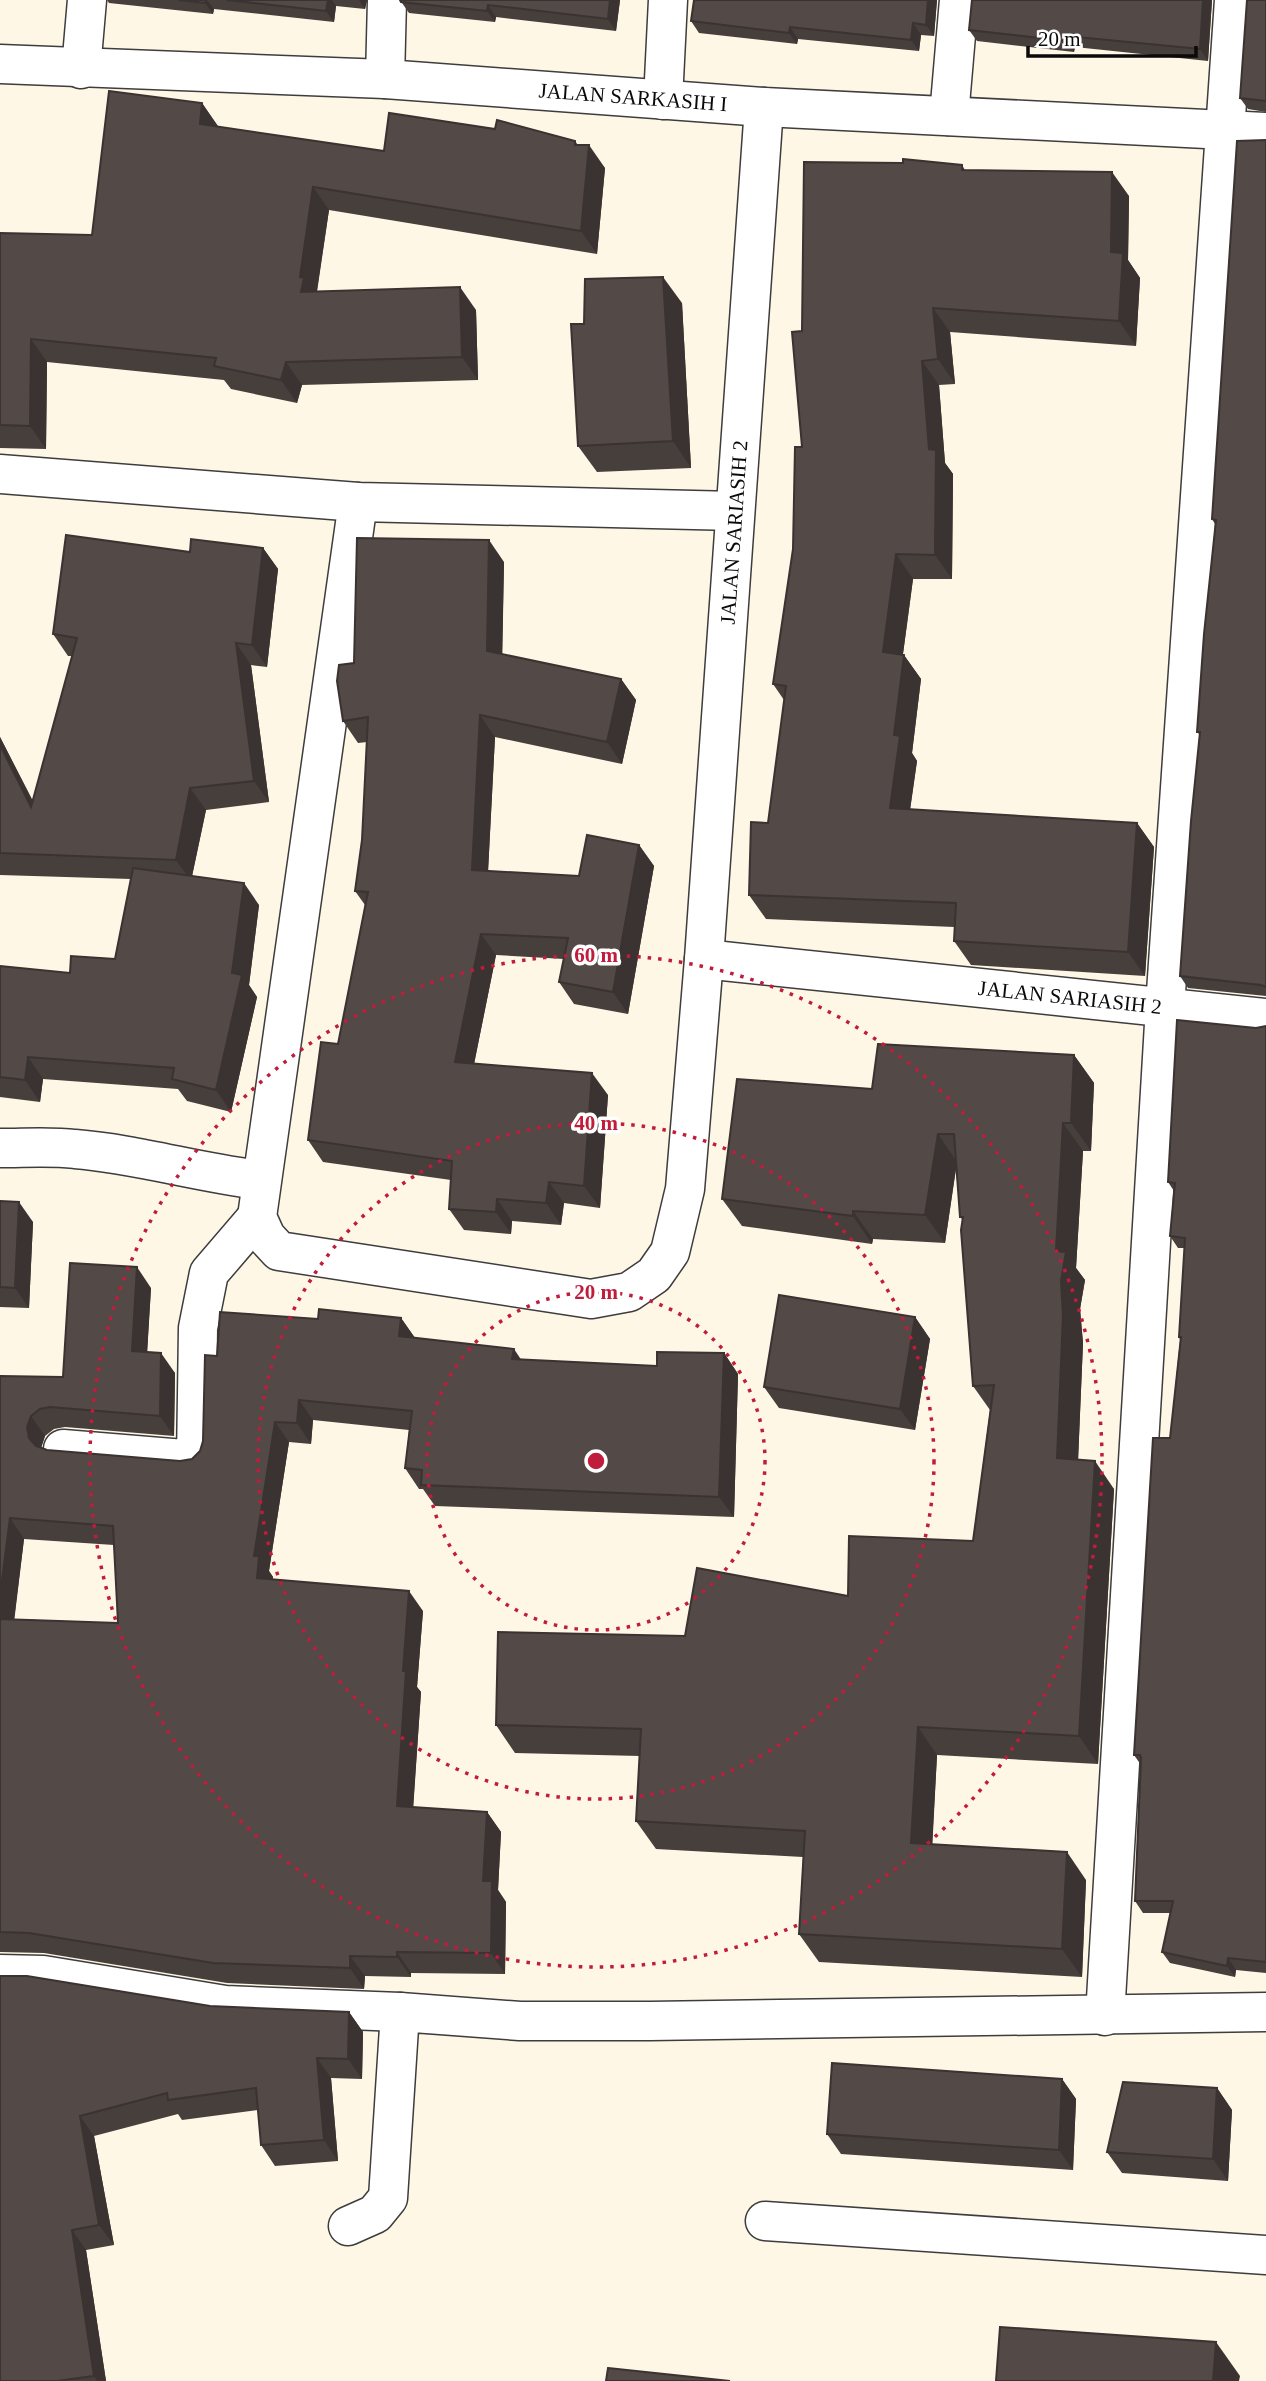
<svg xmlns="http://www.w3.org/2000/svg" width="1266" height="2381" font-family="Georgia,serif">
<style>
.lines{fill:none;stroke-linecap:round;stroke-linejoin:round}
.minor-casing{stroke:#3d3d3d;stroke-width:41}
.minor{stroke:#fff;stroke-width:38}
.wall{fill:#473f3c;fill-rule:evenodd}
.shaded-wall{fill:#3a3331}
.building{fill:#534946;stroke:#3a3331;stroke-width:2}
.ring{fill:none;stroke:#c01c3c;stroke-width:3.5;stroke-dasharray:3.5 7}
.labels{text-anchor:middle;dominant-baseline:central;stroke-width:7;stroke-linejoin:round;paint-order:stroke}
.street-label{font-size:21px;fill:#0a0a0a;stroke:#fff}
.centre{fill:#c01c3c;stroke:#fff;stroke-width:3.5}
.ring-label{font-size:21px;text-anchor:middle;font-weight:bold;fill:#c01c3c;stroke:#fff;stroke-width:7;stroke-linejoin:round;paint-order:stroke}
</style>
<rect width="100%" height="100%" fill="#fff7e6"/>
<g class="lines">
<defs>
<g id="minor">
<path id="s1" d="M0 64 385 79 764 107 1266 132"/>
<polyline points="81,69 87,0"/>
<polyline points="385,79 387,0"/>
<polyline points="663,100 668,0"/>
<polyline points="949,116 959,0"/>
<polyline points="0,474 358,502 735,511"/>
<path id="s2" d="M358 502 257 1217 266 1237 279 1251 591 1299 629 1292 654 1275 670 1252 685 1189 704 959 764 107"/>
<path id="s3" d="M704 959 1266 1018"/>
<path d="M0 1148C25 1148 51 1146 75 1149 138 1154 199 1173 261 1180"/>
<polyline points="63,1449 196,1460 198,1328 209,1273 257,1217"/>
<polyline points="0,1974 43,1975 225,2005 400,2012"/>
<polyline points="1105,2016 1165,1007 1234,0"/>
<polyline points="765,2221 1266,2255"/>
<polyline points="348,2226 375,2214 388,2198 400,2012 520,2021 650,2021 1266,2012"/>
</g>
</defs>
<use href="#minor" class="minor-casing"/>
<use href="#minor" class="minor"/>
</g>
<g class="wall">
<polygon points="107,0 367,0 365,9 336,6 334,22 214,9 213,14 109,3"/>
<polygon points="400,0 620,0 616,31 496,17 495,22 409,13"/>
<polygon points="694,0 937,0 934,36 921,35 919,51 798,39 797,44 699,33 691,21"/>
<polygon points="1212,0 1208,61 1075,47 1074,52 977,41 969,30"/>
<polygon points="1266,0 1266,112 1248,109 1240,98"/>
<polygon points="202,103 218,127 384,151 578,145 605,168 597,254 329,210 317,292 476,310 478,380 302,385 297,403 231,389 224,380 47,362 46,449 0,448 0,233 92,235"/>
<polygon points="1266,140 1266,996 1188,988 1180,976 1200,735 1197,732 1215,524 1212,519"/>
<polygon points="962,165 965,170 1129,196 1128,260 1140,278 1136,346 950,332 955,384 939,385 945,463 953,474 952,579 913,579 903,654 921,679 912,753 917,761 910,809 1137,823 1154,847 1145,976 971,965 954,941 954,927 766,919 749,895 768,823 784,700 773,684 793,549 802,447 802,331"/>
<polygon points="682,303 691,468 597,472 578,446"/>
<polygon points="263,548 278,569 267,667 251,665 269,802 206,810 192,876 259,905 249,985 257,997 231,1112 187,1101 178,1089 43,1079 40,1102 0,1097 0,966 70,973 115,959 131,879 0,875 0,737 33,801 72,656 68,656 53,634 190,552"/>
<polygon points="504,562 502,654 621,679 636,700 622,764 495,737 488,871 579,876 639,845 654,866 628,1014 574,1004 559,982 564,959 496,955 474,1064 608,1095 600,1208 564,1203 561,1225 512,1221 511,1234 464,1230 449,1209 451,1180 323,1162 308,1140 338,1044 365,905 355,891 362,840 367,742 358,743 343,721 354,663"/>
<polygon points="1266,1026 1266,1973 1236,1970 1235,1977 1170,1963 1162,1952 1171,1913 1143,1913 1135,1901 1141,1765 1134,1755 1170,1438 1180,1340 1179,1337 1185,1248 1178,1248 1170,1236 1174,1191 1168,1182 1256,1028"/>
<polygon points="1074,1055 1094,1083 1091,1151 1083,1151 1076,1268 1085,1280 1080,1309 1083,1343 1078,1460 1114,1489 1098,1764 937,1755 932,1845 1086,1880 1082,1977 819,1962 799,1934 803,1857 656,1849 636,1821 640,1756 515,1753 496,1725 685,1636 848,1596 973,1541 990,1410 973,1386 963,1220 960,1217 956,1168 945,1243 873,1239 872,1244 742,1226 722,1199 872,1089"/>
<polygon points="0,1201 33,1222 29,1308 0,1307"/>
<path d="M151 1288 147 1352 175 1373 174 1436 65 1427 54 1429 45 1436 41 1448 47 1450 180 1461 192 1459 200 1451 203 1441 217 1356 318 1319 401 1318 415 1338 521 1360 657 1366 724 1353 738 1374 734 1517 435 1506 423 1489H419L405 1468 409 1430 313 1420 311 1444 289 1442 269 1571 273 1577V1580L423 1611 417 1687 421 1692 413 1807 487 1812 501 1832 498 1890 506 1902 505 1974 411 1973V1977L365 1976 364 1989 227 1983 44 1953 0 1952V1376L63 1377ZM24 1539 114 1545 118 1623 14 1619Z"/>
<polygon points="915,1317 930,1339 915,1430 779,1408 764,1387"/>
<polygon points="0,1976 210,2006 349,2012 363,2032 362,2079 331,2078 338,2161 275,2166 261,2145 258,2110 182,2120 178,2114 94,2136 114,2245 86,2250 106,2381 0,2381"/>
<polygon points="1062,2079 1076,2099 1073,2170 841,2154 827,2134"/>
<polygon points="1217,2088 1232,2110 1228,2181 1122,2173 1107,2152"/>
</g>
<g class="shaded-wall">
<polygon points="206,0 207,0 214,9 213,14 205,3"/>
<polygon points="328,0 332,0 336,6 334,22 326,11"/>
<polygon points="359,0 367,0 365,9"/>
<polygon points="610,0 620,0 616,31 608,19"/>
<polygon points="928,0 937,0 934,36 926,25"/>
<polygon points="1203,0 1212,0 1208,61 1200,49"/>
<polygon points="488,5 496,17 495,22 487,11"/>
<polygon points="913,23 921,35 919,51 911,40"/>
<polygon points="790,27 798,39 797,44 789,33"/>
<polygon points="1067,36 1075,47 1074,52 1066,41"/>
<polygon points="202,103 218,126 216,147 200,124"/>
<polygon points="575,141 587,158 589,145 605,168 597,254 581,231"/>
<polygon points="1112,172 1129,196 1128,260 1140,278 1136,346 1119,321 1111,252"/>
<polygon points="313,187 329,210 316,296 301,292 300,277"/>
<polygon points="663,277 682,303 691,468 673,441"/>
<polygon points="460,287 476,310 478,380 462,357"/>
<polygon points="933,308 950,332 955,384 938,359"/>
<polygon points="31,339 47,362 46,449 30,426"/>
<polygon points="922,361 939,385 945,463 953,474 952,579 935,555"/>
<polygon points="286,362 302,385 297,403 281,380"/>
<polygon points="489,540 504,562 502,672 487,651"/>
<polygon points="263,548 278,569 267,667 252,645"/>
<polygon points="896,554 913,579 900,676 883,652"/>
<polygon points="236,643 251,665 269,802 254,781"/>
<polygon points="904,655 921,679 912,753 917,761 907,832 890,808 894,735"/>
<polygon points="621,679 636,700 622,764 607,742"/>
<polygon points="480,715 495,737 487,892 472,870"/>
<polygon points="0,737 46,828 31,807 0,745"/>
<polygon points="190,788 206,810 191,881 176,860"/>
<polygon points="1137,823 1154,847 1145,976 1128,952"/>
<polygon points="639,845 654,866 628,1014 613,992"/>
<polygon points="244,883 259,905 249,985 257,997 231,1112 216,1090"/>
<polygon points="481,934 496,955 470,1084 455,1062"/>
<polygon points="1074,1055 1094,1083 1091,1151 1071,1123"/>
<polygon points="28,1057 43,1079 40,1102 25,1080"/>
<polygon points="592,1073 608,1095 600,1208 584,1186"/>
<polygon points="1063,1123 1083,1151 1076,1268 1085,1280 1080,1309 1083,1343 1077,1486 1057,1458 1056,1251"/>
<polygon points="938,1134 957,1162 945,1243 925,1215"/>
<polygon points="549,1182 564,1203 561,1225 546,1203"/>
<polygon points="497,1199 512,1221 511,1234 496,1212"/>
<polygon points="19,1202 33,1222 29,1308 15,1288"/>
<polygon points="853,1211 873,1239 872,1244 853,1216"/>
<polygon points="137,1267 151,1288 146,1372 132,1351"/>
<polygon points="915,1317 930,1339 915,1430 900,1409"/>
<polygon points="401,1318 415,1338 399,1336"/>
<polygon points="514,1349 528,1370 512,1359"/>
<polygon points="161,1353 175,1373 174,1436 160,1416"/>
<polygon points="724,1353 738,1374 734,1517 719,1497"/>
<polygon points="299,1400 313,1420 311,1444 297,1423"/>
<polygon points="31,1416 45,1436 41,1448 44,1459 29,1438 27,1427"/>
<polygon points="275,1422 289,1442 269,1571 273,1577 271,1599 257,1578 254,1556"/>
<polygon points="1095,1461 1114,1489 1098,1764 1079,1736"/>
<polygon points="10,1518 24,1539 12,1639 0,1623 0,1596"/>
<polygon points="409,1591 423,1611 417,1687 421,1692 412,1826 397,1806 403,1671"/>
<polygon points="918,1727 937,1755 931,1871 911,1843"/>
<polygon points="487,1812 501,1832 498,1890 506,1902 505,1974 491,1953 483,1881"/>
<polygon points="1067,1852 1086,1880 1082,1977 1062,1949"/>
<polygon points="397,1952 411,1973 411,1977 397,1957"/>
<polygon points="350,1956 365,1976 364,1989 350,1968"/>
<polygon points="1228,1958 1236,1970 1235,1977 1227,1966"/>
<polygon points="349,2012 363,2032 362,2079 348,2059"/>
<polygon points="317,2058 331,2078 338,2161 324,2140"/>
<polygon points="1062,2079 1076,2099 1073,2170 1059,2150"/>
<polygon points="1217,2088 1232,2110 1228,2181 1213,2159"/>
<polygon points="80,2116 94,2136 114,2245 99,2225"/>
<polygon points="72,2230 86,2250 106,2381 97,2381 94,2376"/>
<polygon points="1216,2342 1240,2376 1239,2381 1213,2381"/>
</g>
<g class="building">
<polygon points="178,0 206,0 205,3"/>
<polygon points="227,0 328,0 326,11"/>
<polygon points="400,0 610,0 608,19 488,5 487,11 401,2"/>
<polygon points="694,0 928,0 926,25 913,23 911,40 790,27 789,33 691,21"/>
<polygon points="972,0 1203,0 1200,49 1067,36 1066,41 969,30"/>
<polygon points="1247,0 1266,0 1266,101 1240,98"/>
<polygon points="109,91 202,103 200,124 384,151 389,113 495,129 497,120 575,141 575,145 589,145 581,231 313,187 300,277 304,278 301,292 460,287 462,357 286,362 281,380 214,366 216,358 31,339 30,426 0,425 0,233 92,235"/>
<polygon points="1266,140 1266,987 1261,985 1180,976 1191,821 1200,732 1197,732 1204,634 1216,520 1212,519 1237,141"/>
<polygon points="903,159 962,165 962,170 1112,172 1111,252 1123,253 1119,321 933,308 938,359 922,361 929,449 936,450 935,555 896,554 883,652 904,655 894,735 900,736 890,808 1137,823 1128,952 954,941 956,903 749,895 751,822 768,823 786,686 773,684 793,549 795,447 802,447 792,332 802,331 804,162 903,163"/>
<polygon points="663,277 673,441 578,446 571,324 584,324 585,279"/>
<polygon points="66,535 190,552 191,539 263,548 252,645 236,643 254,781 190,788 176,860 0,853 0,745 31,807 77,638 53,634"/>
<polygon points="357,538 489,540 487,651 621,679 607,742 480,715 472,870 579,876 587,835 639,845 613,992 559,982 568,938 481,934 455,1062 592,1073 584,1186 549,1182 546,1203 497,1199 496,1212 449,1209 452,1161 308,1140 321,1042 338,1044 368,892 355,891 362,840 368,717 343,721 337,681 339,665 354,663"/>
<polygon points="133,868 244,883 232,973 242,975 216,1090 172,1079 174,1068 28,1057 25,1080 0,1077 0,966 70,973 71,956 115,959"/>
<polygon points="1177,1020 1256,1028 1266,1026 1266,1962 1228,1958 1227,1966 1162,1952 1173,1901 1135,1901 1141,1758 1140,1755 1134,1755 1153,1438 1170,1438 1181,1337 1179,1337 1185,1238 1170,1236 1175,1183 1168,1182"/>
<polygon points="878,1044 1074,1055 1071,1123 1063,1123 1056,1251 1066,1252 1061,1281 1063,1315 1057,1458 1095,1461 1079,1736 918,1727 911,1843 1067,1852 1062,1949 799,1934 805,1831 636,1821 641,1729 496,1725 498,1632 685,1636 697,1568 848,1596 849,1536 973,1541 994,1385 973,1386 961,1230 963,1217 960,1217 954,1134 938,1134 925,1215 853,1211 853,1216 722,1199 737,1079 872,1089"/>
<polygon points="0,1201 19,1202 15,1288 0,1287"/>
<polygon points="70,1263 137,1267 132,1351 161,1353 160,1416 50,1407 40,1409 31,1416 27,1427 29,1438 36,1446 47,1450 180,1461 192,1459 200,1451 203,1441 205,1355 217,1356 220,1312 318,1319 319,1309 401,1318 399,1336 514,1349 512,1359 657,1366 657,1352 724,1353 719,1497 421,1485 422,1470 405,1468 412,1411 299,1400 297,1423 275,1422 254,1556 259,1556 257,1578 409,1591 403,1671 406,1671 397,1806 487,1812 483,1881 492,1881 491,1953 397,1952 397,1957 350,1956 350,1968 213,1963 29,1933 0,1932 0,1619 118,1623 113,1526 10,1518 0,1596 0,1376 63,1377"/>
<polygon points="779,1295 915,1317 900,1409 764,1387"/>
<polygon points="0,1976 27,1976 210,2006 349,2012 348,2059 317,2058 324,2140 261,2145 256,2088 168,2100 167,2093 80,2116 99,2225 72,2230 94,2376 57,2381 0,2381"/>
<polygon points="832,2063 1062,2079 1059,2150 827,2134"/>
<polygon points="1123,2082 1217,2088 1213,2159 1107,2152"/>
<polygon points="1000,2327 1216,2342 1213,2381 996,2381"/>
<polygon points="608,2368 730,2381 606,2381"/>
</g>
<g class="ring">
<circle cx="596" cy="1461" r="169"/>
<circle cx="596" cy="1461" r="338"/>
<circle cx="596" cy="1461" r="506"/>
</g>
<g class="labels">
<g class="street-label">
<text stroke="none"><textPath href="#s1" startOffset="634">JALAN SARKASIH I</textPath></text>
<text stroke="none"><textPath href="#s2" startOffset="1899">JALAN SARIASIH 2</textPath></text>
<text stroke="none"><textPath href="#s3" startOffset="368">JALAN SARIASIH 2</textPath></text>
</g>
</g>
<circle cx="596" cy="1461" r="10" class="centre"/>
<g class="ring-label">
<text x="596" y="962">60 m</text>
<text x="596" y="1130">40 m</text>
<text x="596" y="1299">20 m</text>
</g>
<path d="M1028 46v10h168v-10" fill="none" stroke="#0a0a0a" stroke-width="3.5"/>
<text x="1038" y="46" font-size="21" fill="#0a0a0a" stroke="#ffffff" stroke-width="5" paint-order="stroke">20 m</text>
</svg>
